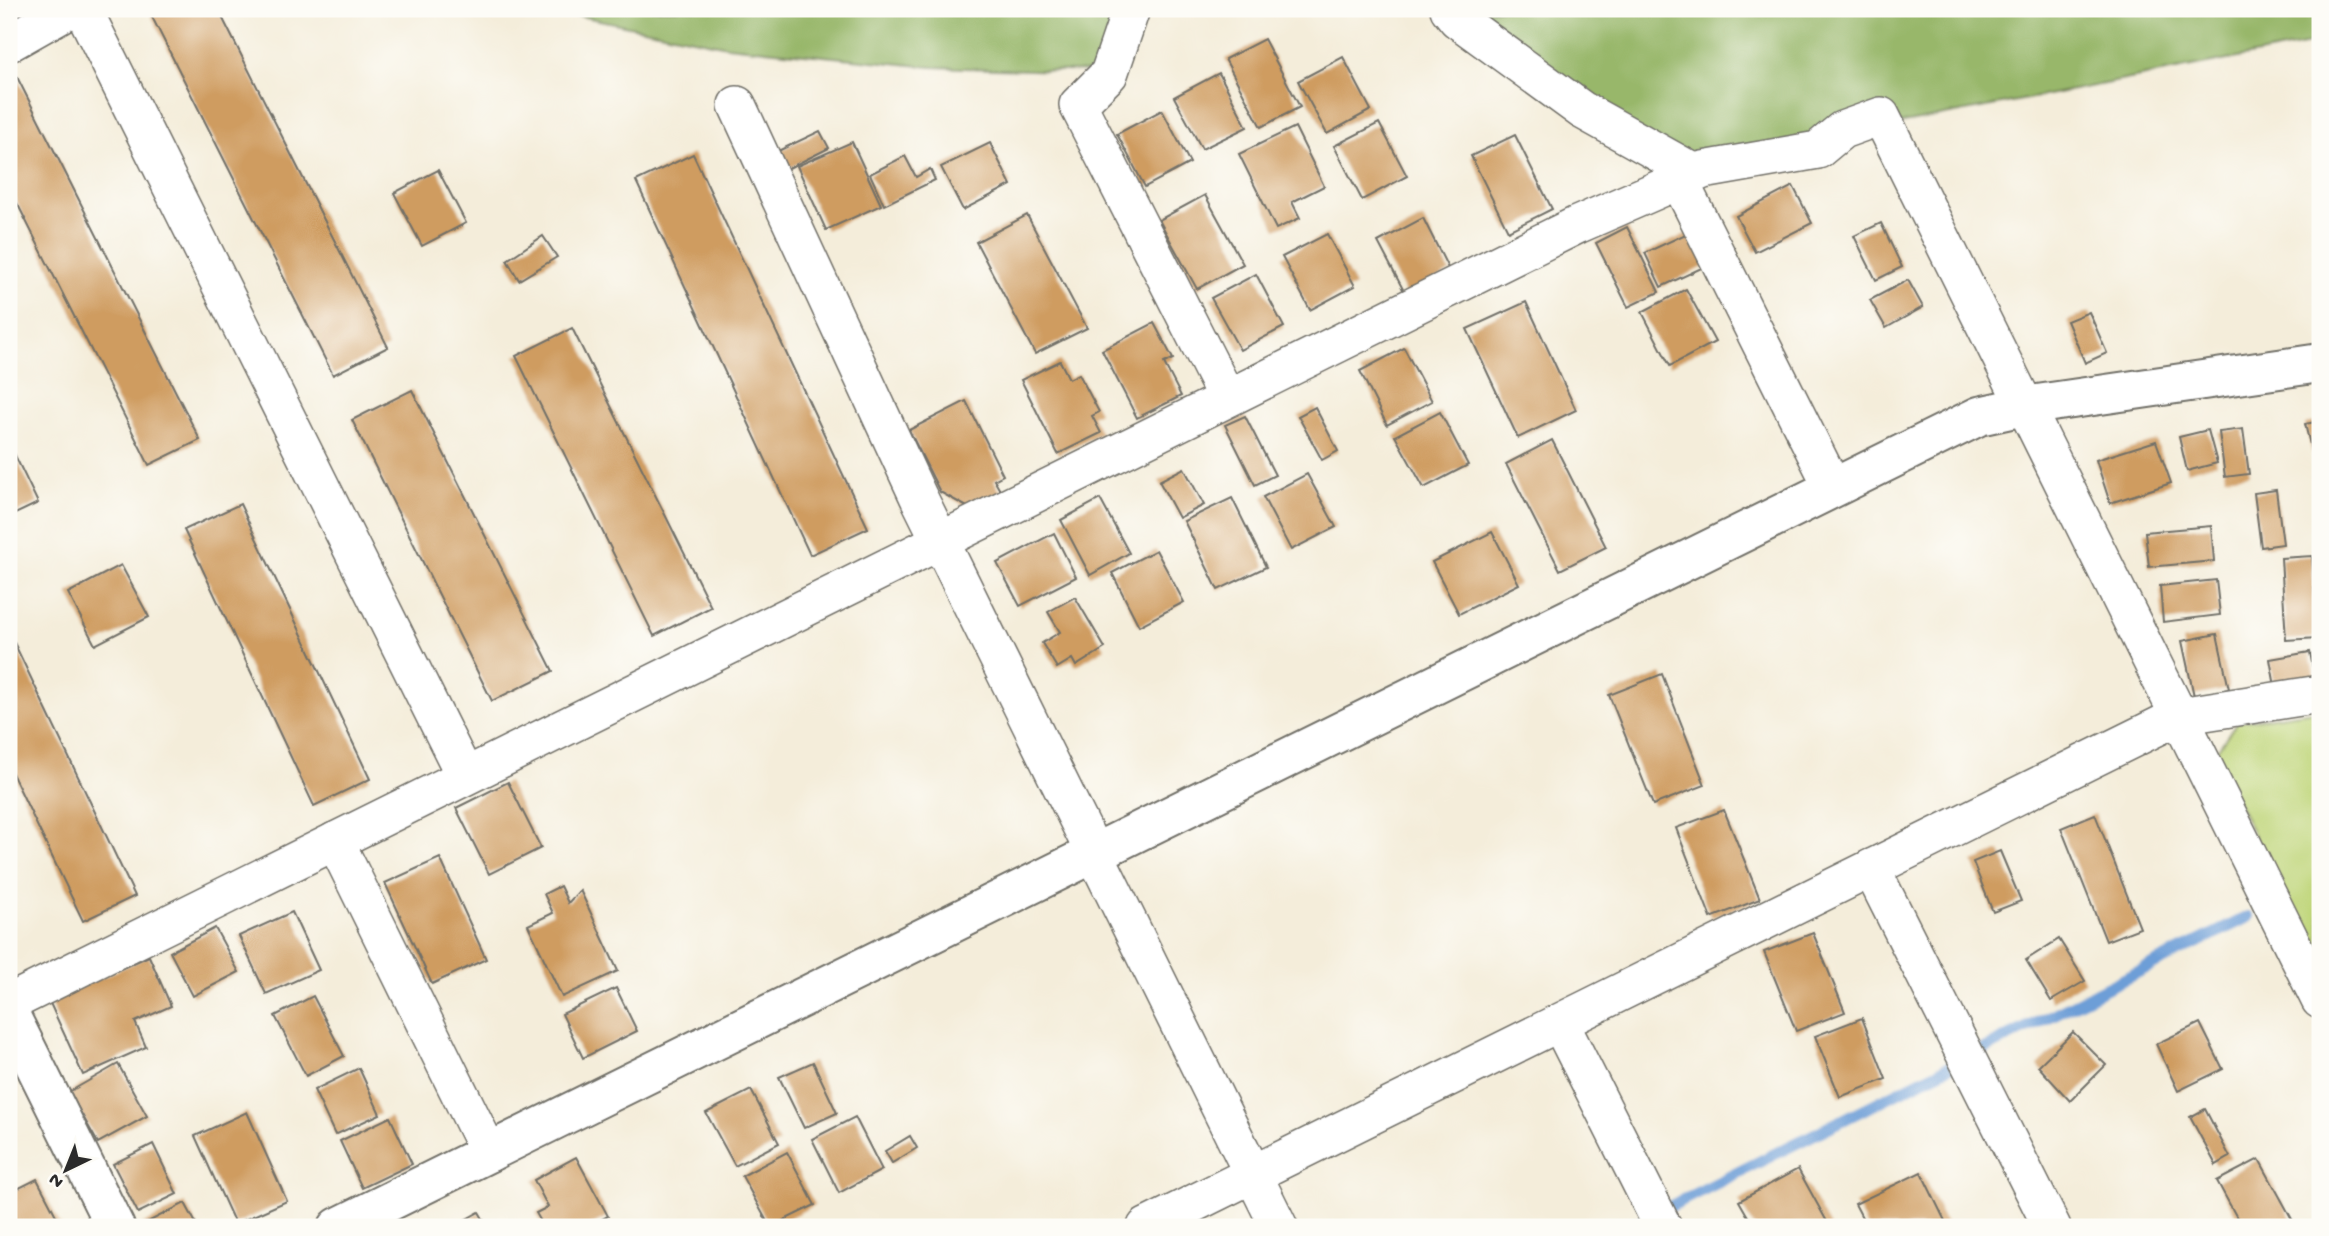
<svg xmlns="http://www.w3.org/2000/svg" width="2329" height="1236" font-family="'Gochi Hand',sans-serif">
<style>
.green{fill:#c0d67a;stroke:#768052;stroke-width:2}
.forest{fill:#98b76a;stroke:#62714a;stroke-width:2}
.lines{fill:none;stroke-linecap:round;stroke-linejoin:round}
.stream{stroke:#6d9ed7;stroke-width:12}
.building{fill:#cf9c61}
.minor-casing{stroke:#716f68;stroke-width:40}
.tertiary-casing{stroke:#716f68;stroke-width:42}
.minor{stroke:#fff;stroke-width:37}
.tertiary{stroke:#fff;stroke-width:38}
</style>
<rect width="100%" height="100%" fill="#fdfcf7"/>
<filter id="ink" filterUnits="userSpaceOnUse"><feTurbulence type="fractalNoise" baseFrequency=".0143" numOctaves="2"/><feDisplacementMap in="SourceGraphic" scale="14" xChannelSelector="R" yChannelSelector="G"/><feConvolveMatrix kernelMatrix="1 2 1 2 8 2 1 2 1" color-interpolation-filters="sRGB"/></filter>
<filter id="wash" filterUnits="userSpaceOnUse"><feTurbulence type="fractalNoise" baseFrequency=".00686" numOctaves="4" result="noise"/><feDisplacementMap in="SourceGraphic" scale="28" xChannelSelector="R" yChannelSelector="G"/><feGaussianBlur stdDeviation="1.57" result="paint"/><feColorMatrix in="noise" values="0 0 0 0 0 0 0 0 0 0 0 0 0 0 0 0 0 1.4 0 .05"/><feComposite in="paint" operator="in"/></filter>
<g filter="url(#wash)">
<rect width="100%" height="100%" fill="#f4edda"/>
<polygon class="green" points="2320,710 2320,972 2214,754 2237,722"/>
<g class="forest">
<polygon points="545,9 1116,9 1099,72 931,67 727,46"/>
<polygon points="1475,9 2320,9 2320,42 1646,173 1509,54"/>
</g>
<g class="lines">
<polyline class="stream" points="1629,1227 2248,917"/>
</g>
<g id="blocks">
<g class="building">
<polygon points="163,9 218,9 388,347 333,375 151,15"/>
<polygon points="1264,39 1300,107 1261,127 1225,59"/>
<polygon points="1343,57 1371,110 1327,134 1298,81"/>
<polygon points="14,71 200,440 149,465 9,187 9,74"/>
<polygon points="1219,73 1247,127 1202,149 1174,97"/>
<polygon points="1162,110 1190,163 1145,187 1117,134"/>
<polygon points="1379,123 1407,176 1362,200 1334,146"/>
<polygon points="1295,127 1324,186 1292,202 1300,218 1276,229 1239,154"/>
<polygon points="820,131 829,148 787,169 778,151"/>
<polygon points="1515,135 1552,209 1508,231 1471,156"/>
<polygon points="852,142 881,205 826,230 797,166"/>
<polygon points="990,143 1011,185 963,210 941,167"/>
<polygon points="693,154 868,528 810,555 636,181"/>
<polygon points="905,156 916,177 930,169 935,180 884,205 870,174"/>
<polygon points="438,170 466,223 422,246 394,193"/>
<polygon points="1793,186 1812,223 1755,252 1736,216"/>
<polygon points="1205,195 1243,264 1197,289 1159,220"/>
<polygon points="1027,215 1087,328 1035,354 976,242"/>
<polygon points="1423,218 1450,272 1406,295 1378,242"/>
<polygon points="1881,223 1902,267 1876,280 1854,236"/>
<polygon points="1627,227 1659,292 1628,307 1596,243"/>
<polygon points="1692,231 1708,265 1661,287 1645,253"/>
<polygon points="1327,234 1355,286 1310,310 1282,257"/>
<polygon points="543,236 557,257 519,280 507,260"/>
<polygon points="1256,274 1284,327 1240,350 1211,298"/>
<polygon points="1908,280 1923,307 1886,328 1870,300"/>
<polygon points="1686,289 1715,342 1670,366 1642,312"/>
<polygon points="1526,302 1576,410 1518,438 1467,329"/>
<polygon points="2089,312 2107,353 2085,363 2067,321"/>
<polygon points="1154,323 1173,359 1164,363 1181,396 1137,418 1102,350"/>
<polygon points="572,328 711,607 654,636 516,356"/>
<polygon points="1404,348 1432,401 1387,425 1360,371"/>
<polygon points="1060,361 1069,379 1079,374 1099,412 1092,416 1101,433 1058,454 1021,380"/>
<polygon points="412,390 553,671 492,701 352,420"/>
<polygon points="966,401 1003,475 994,480 1001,492 969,508 940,492 909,430"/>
<polygon points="1315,407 1338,451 1322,460 1298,416"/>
<polygon points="1440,412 1468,465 1424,488 1395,436"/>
<polygon points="1245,416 1275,475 1255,485 1225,425"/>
<polygon points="2320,421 2320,451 2312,453 2305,424"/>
<polygon points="2243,429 2249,474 2225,477 2219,432"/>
<polygon points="2208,430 2217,463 2187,471 2179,437"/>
<polygon points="1552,440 1606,547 1560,570 1506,464"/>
<polygon points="2156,441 2171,483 2110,503 2096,460"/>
<polygon points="9,443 38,503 9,517"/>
<polygon points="1184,468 1204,505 1179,518 1159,481"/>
<polygon points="1307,474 1336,527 1291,550 1263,497"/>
<polygon points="2276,490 2283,544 2261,547 2254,493"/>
<polygon points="1232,498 1266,567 1218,590 1184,521"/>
<polygon points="1100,499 1129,553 1090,575 1061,520"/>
<polygon points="240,504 370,779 314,806 184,530"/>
<polygon points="2211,526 2214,561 2149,567 2145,532"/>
<polygon points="1492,532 1519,584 1459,614 1432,562"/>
<polygon points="1054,533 1076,577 1020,606 997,563"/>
<polygon points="1156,550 1184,602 1139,626 1112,573"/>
<polygon points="2312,556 2318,638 2286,640 2281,558"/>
<polygon points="121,565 149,617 95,645 68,593"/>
<polygon points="2216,580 2220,615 2163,622 2160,586"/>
<polygon points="1075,597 1105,648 1076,666 1072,659 1057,668 1042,643 1060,632 1048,612"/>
<polygon points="9,632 135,896 83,921 9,767"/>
<polygon points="2217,634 2229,689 2194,696 2182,641"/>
<polygon points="2310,652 2316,684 2276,692 2270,659"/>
<polygon points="1662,674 1705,785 1653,805 1609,695"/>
<polygon points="508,782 541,848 489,874 456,808"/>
<polygon points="1724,810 1760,899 1711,918 1676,828"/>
<polygon points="2095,814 2140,928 2106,941 2061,828"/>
<polygon points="2000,851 2021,901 1993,912 1973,862"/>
<polygon points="440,858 486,959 432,984 385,883"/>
<polygon points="560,886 568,903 580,890 618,971 562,997 528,925 553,913 544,894"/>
<polygon points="292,912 319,970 266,994 239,936"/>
<polygon points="215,928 239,972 193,996 170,952"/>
<polygon points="1813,933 1845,1012 1796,1031 1764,952"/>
<polygon points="2059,939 2085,981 2051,1001 2026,960"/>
<polygon points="149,956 171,1006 135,1022 146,1047 83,1075 49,1001"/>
<polygon points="616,988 637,1031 583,1058 562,1014"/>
<polygon points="313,996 344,1056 306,1076 275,1016"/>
<polygon points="1862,1018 1886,1079 1840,1097 1815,1036"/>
<polygon points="2200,1023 2223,1069 2178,1091 2156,1044"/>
<polygon points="2073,1032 2106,1065 2070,1101 2038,1066"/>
<polygon points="813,1062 837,1113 804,1128 779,1077"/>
<polygon points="118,1064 147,1116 98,1143 69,1092"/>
<polygon points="359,1068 380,1114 335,1135 314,1090"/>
<polygon points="751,1090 779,1143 735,1166 706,1113"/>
<polygon points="2205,1109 2230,1157 2216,1165 2190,1117"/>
<polygon points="247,1112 287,1201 235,1224 195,1136"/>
<polygon points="390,1117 412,1164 362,1188 340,1141"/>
<polygon points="855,1117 882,1170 839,1193 812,1139"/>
<polygon points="910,1136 917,1148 892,1163 885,1151"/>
<polygon points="153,1144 177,1194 138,1213 113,1164"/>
<polygon points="787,1152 815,1205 770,1227 742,1176"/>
<polygon points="576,1157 608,1216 588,1227 544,1227 536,1213 548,1207 534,1180"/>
<polygon points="2259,1159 2293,1221 2281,1227 2242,1227 2217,1181"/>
<polygon points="1798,1169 1830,1227 1754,1227 1739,1201"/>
<polygon points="1921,1172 1948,1227 1867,1227 1855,1204"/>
<polygon points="37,1179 62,1227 9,1227 9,1193"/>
<polygon points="185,1203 198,1227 138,1227"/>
<polygon points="479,1212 488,1227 452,1227"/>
</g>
</g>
</g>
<g filter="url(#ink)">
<use href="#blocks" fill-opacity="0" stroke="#716f68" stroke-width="2"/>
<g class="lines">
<defs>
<g id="minor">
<polyline points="83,9 465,776"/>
<polyline points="1131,9 1109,74 1078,105 1227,398"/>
<polyline points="1449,9 1457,19 1582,110 1695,173"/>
<polyline points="9,43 69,9"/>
<polyline points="737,105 919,498 1279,1227"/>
<polyline points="1679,180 1833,488"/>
<polyline points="335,841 489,1153"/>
<polyline points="1871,868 2052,1227"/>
<polyline points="9,1003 1577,225 1703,170 1818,150 1842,130 1881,116 2320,1000"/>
<polyline points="1560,1023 1663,1227"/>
<polyline points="1146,1227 2179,716 2320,694"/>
</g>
<g id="tertiary">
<polyline points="11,1017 115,1227"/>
<polyline points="338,1227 1979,416 2024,406 2320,363"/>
</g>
</defs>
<use href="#minor" class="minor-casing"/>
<use href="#tertiary" class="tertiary-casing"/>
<use href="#minor" class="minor"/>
<use href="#tertiary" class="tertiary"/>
</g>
</g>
<rect width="2329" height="1236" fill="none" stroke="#fdfcf7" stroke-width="35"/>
<g transform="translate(66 1170) rotate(223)" stroke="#fdfcf7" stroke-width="5" paint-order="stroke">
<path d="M0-5L12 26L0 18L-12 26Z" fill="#2b2b2b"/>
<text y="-10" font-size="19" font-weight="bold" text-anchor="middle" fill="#2b2b2b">N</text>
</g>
</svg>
